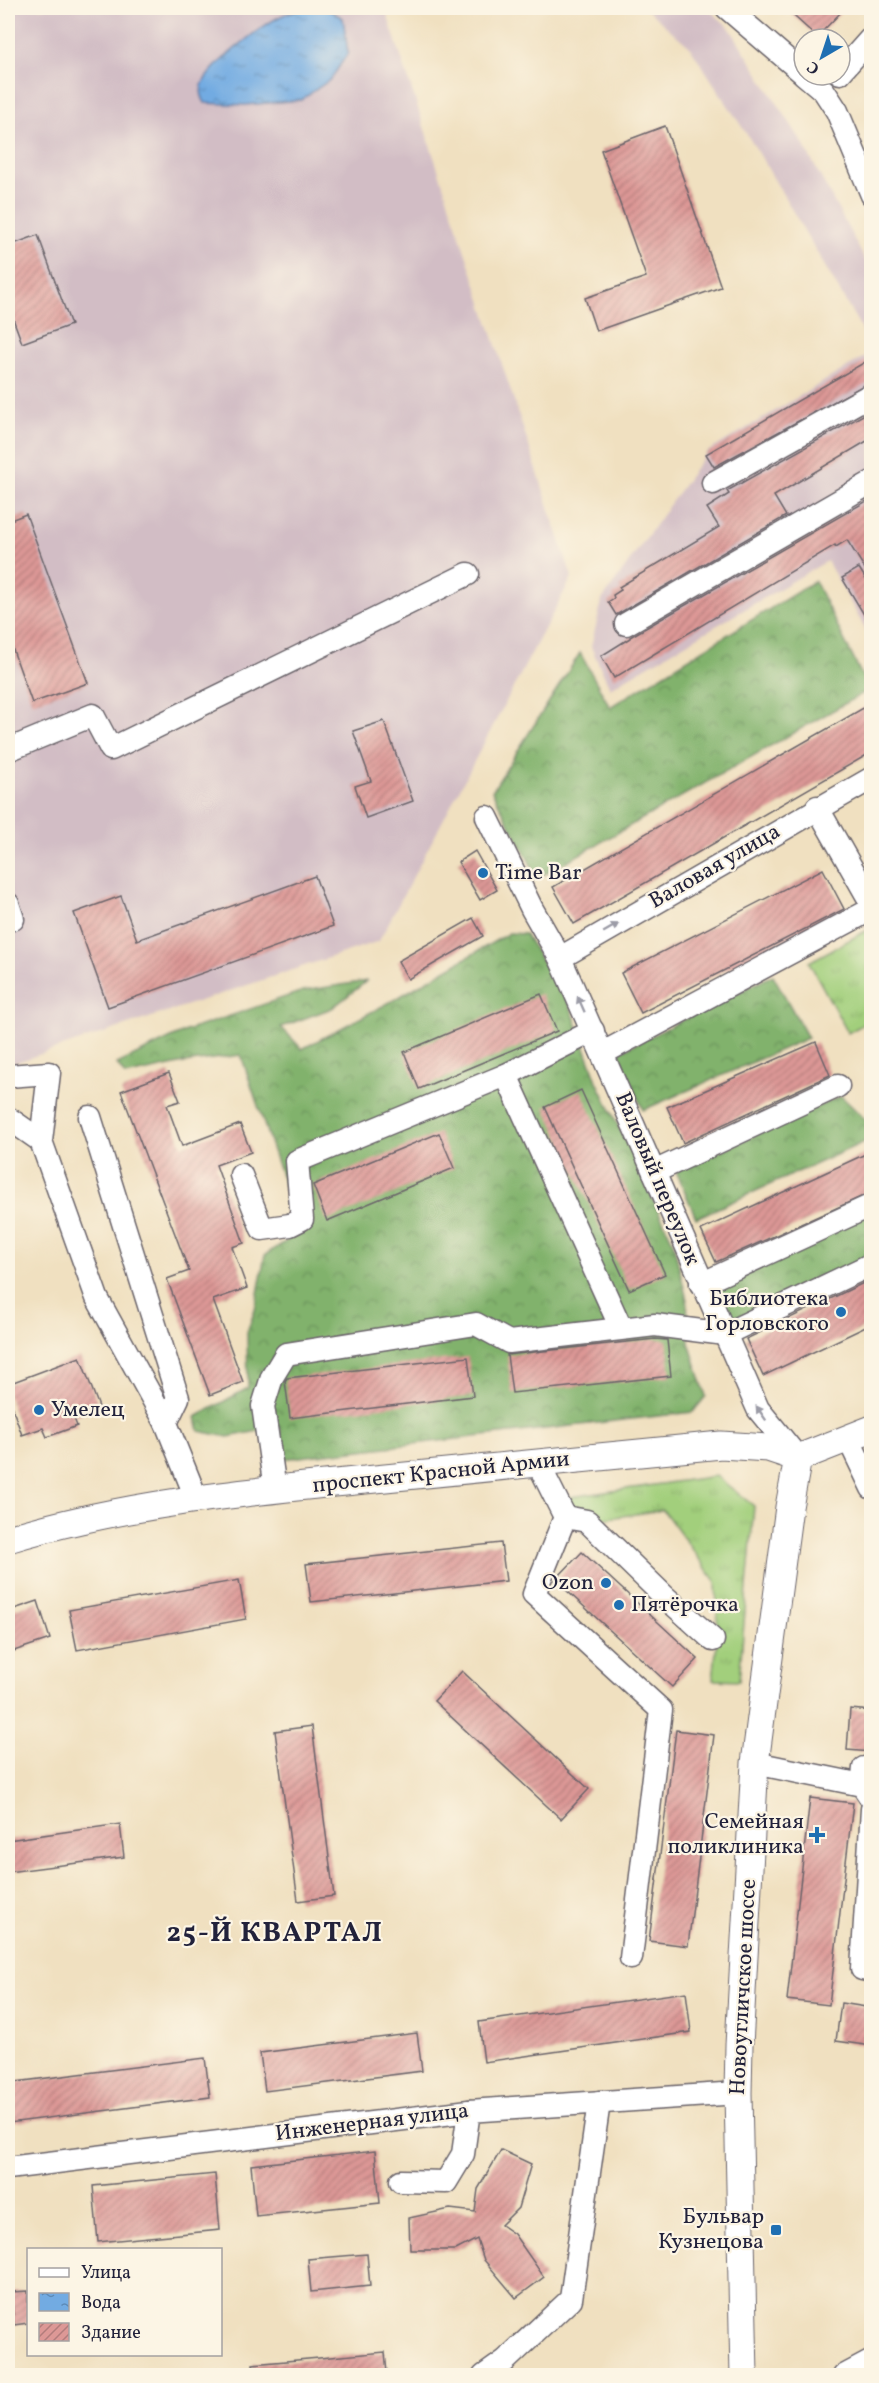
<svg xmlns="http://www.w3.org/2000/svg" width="879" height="2383" font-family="Vollkorn,serif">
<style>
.industrial{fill:#d2bdc5}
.grass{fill:url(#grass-tufts);stroke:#62785c;stroke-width:1.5}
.forest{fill:url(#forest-crowns);stroke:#526a54;stroke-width:1.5}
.water{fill:url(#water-ripples);stroke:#4a668e;stroke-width:1.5}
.building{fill:url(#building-hatch)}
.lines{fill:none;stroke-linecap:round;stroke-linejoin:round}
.minor-casing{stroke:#6a646a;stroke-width:25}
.major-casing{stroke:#6a646a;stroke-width:29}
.minor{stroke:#fff;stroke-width:22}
.major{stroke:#fff;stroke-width:27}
.oneway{fill:#9c9ca7}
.poi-dot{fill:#1f6fb2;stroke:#fcf5e5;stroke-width:2}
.labels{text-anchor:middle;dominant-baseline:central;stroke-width:4.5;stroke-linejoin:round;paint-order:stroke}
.street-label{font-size:22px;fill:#22223b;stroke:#fcf5e5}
.poi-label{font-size:22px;fill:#22223b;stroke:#fcf5e5;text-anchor:end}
.district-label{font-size:28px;font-weight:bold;letter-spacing:1.5px;fill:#22223b;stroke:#fcf5e5}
</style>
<defs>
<pattern id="grass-tufts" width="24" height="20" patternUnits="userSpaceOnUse" patternTransform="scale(1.5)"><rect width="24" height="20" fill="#a2cf7c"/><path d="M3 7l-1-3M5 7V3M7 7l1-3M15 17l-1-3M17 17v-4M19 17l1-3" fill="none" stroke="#8bb16c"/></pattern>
<pattern id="forest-crowns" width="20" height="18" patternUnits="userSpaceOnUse" patternTransform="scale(1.5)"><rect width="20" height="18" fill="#81b26c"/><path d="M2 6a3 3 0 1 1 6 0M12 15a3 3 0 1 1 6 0" fill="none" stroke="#69905a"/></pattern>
<pattern id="water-ripples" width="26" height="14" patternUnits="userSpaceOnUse" patternTransform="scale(1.5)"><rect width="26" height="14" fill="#72abe2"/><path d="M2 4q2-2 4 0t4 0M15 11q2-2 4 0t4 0" fill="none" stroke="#5d8bb8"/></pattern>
<pattern id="building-hatch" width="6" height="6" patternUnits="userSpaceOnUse" patternTransform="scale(1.5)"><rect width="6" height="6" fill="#dd9896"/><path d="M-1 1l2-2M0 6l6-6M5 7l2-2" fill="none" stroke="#b37c7c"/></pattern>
</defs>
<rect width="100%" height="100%" fill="#fcf5e5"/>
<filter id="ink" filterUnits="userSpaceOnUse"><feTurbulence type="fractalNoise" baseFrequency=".0167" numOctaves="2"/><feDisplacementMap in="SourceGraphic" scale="12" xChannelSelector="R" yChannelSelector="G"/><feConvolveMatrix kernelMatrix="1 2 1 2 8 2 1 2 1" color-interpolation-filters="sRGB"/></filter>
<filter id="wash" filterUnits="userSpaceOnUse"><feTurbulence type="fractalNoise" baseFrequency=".008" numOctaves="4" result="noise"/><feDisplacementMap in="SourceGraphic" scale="24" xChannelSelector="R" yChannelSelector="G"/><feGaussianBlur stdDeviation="1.35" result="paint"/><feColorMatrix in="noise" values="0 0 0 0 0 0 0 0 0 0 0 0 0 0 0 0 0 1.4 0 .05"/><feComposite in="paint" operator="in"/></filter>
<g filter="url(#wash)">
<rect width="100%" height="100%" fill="#f0e0c0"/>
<g class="industrial">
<polygon points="8,8 385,8 572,577 379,941 8,1065"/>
<polygon points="645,8 707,8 729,27 802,142 871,271 871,345 757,150 690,47"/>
<polygon points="871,353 871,639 827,561 610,688 591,647 602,600 707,452"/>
</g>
<g class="grass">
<polygon points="871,928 871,1020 848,1033 809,962"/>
<polygon points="716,1476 754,1506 739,1681 713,1680 718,1632 716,1582 663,1510 568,1524 564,1498"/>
</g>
<g class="forest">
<polygon points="815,581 869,690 538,878 492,791 580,653 610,707"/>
<polygon points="509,933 525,934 570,1005 597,1081 673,1242 687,1300 689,1343 706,1396 693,1412 283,1459 280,1427 228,1437 199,1431 196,1417 248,1388 247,1332 255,1310 265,1255 288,1240 293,1211 241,1055 184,1063 125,1076 117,1064 186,1031 303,991 367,981 332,1008 281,1027 302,1049 392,1001"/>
<polygon points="773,975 808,1038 643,1110 619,1052"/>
<polygon points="841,1096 871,1125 871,1139 696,1218 676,1171"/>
<polygon points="871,1211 871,1257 731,1323 714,1289"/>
</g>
<path class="water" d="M305 8H326L343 18 348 53 331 79 301 100 245 105 205 103C201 96 199 89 204 81 215 62 262 25 283 15 290 12 298 10 305 8Z"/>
<g id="blocks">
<g class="building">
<polygon points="785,8 845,8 817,37"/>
<polygon points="665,126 721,287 596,331 585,298 646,277 601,150"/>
<polygon points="38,235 71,325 22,343 8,305 8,246"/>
<polygon points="872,358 872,381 714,467 706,454"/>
<polygon points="872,410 872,438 774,496 786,516 616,615 608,602 614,598 613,595 621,590 619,587 719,527 707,508 729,494 727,491"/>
<polygon points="872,498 872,580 847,540 836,547 835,545 614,678 601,656 630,638 630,637"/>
<polygon points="26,514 88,683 32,703 8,636 8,521"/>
<polygon points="859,568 872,589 872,628 842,578"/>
<polygon points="872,703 872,752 574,924 553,887"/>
<polygon points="384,721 413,801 366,818 355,786 371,781 353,731"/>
<polygon points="475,851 497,890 480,900 458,862"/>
<polygon points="823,869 844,909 641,1013 621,973"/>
<polygon points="315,876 333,926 108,1007 74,913 121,896 137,940"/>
<polygon points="473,918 483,936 408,979 398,961"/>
<polygon points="541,994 557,1031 419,1089 404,1052"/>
<polygon points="816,1042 830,1075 683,1143 667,1107"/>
<polygon points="169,1073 180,1101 167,1105 182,1146 240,1124 251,1152 216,1165 244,1243 232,1247 247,1288 213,1300 243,1382 210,1395 167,1279 189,1271 121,1091"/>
<polygon points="581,1090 665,1274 629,1290 545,1107"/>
<polygon points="439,1133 454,1168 327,1221 313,1185"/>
<polygon points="872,1151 872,1192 716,1262 701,1230"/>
<polygon points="872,1279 872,1324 763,1376 746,1339"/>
<polygon points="655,1339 667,1340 671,1376 512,1393 507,1355"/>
<polygon points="80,1357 99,1407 73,1416 77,1426 47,1437 43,1428 22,1435 8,1396 8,1384"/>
<polygon points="468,1357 473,1396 290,1418 285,1381 287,1378"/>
<polygon points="501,1543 506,1581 311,1602 306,1564"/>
<polygon points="582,1552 698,1659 672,1687 555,1580"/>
<polygon points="239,1580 246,1619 77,1650 69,1610"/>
<polygon points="38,1601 50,1639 8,1653 8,1611"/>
<polygon points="462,1671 589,1789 561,1819 434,1701"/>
<polygon points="850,1709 872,1711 872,1752 847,1750"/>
<polygon points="312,1726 334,1896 298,1901 275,1731"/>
<polygon points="676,1730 714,1735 688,1946 649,1941"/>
<polygon points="810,1798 853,1803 829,2005 787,2000"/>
<polygon points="120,1824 124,1857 8,1872 8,1840"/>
<polygon points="686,1992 691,2032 484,2062 479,2022"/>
<polygon points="841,2003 872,2008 872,2046 836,2041"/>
<polygon points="417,2033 422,2071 265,2091 260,2053"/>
<polygon points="205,2058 210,2097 9,2123 8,2083"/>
<polygon points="501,2150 531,2164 518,2208 501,2225 514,2234 544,2277 516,2298 484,2260 477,2239 456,2250 410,2250 409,2218 450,2209 475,2212 478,2189"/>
<polygon points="375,2151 380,2203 256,2216 251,2165"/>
<polygon points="215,2174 220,2230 98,2242 93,2186"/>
<polygon points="367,2254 370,2286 311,2292 308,2259"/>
<polygon points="28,2291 28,2323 14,2325 11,2292"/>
<polygon points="385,2352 387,2373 362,2376 254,2376 253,2364"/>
</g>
</g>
</g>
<g filter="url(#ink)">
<use href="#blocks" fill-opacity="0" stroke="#6a646a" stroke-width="1.5"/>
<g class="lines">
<defs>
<g id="minor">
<polyline points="727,8 804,74"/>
<polyline points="840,73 872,37"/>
<polyline points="805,75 824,91 837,111 872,195"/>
<polyline points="713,483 872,394"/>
<polyline points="626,624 872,482"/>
<polyline points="8,750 93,715 111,749 468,574"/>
<polyline points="817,807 872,904"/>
<polyline points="487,817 532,909 560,958 758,1409 798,1458"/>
<polyline points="8,904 13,919"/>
<polyline points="560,958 872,778"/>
<polyline points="603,1053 872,909"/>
<polyline points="506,1075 621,1328"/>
<polyline points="8,1076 49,1073 41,1141 97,1298 166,1423 197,1500"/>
<polyline points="90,1117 178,1398 166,1423"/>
<polyline points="8,1118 41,1141"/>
<polyline points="654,1172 838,1086"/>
<polyline points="241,1175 262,1229 290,1225 302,1219 297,1161 506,1075 593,1031"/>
<polyline points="701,1284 872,1205"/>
<polyline points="848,1438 872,1488"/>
<polyline points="538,1463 565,1517 587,1521 663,1595 713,1640"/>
<polyline points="275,1489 263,1406 272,1377 286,1354 476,1324 509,1342 655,1325 725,1334 872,1264"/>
<polyline points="565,1517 534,1594 661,1710 631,1958"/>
<polyline points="755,1763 862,1785 872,1800"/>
<polyline points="862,1785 864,1768 872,1769"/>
<polyline points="872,1809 862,1969 872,1971"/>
<polyline points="8,2168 469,2111 738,2093"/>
<polyline points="401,2181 446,2182 463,2154 469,2111"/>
<polyline points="484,2376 505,2361 571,2299 599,2102"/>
<polyline points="844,2376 872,2361"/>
</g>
<g id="major">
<path d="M8 1539C123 1504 245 1492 365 1480 483 1468 602 1457 721 1445L768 1448 798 1458 872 1429"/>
<polyline points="744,2376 738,2093 739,2045 755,1763 789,1507 798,1458"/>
</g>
</defs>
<use href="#minor" class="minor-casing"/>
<use href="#major" class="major-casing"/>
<use href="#minor" class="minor"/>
<use href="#major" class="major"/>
</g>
<defs><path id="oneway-solid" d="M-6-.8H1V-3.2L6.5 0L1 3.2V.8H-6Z" transform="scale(1.5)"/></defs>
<g class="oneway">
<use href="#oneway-solid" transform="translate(611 928) rotate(-30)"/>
<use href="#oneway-solid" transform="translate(581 1004) rotate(-114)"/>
<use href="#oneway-solid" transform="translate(761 1413) rotate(-125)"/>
</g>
</g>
<g class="poi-dot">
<circle cx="483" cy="873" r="6"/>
<circle cx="841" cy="1312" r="6"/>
<circle cx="39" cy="1410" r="6"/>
<circle cx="606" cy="1583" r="6"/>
<circle cx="619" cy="1605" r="6"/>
<path d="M814 1826h6v6h6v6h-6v6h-6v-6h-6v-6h6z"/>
<rect x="770" y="2224" width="12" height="12" rx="3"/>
</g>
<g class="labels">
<g class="street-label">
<text transform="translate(715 867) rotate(-30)">Валовая улица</text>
<text transform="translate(657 1179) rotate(67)">Валовый переулок</text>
<text transform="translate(441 1473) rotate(-6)">проспект Красной Армии</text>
<text transform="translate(744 1987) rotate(-87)">Новоугличское шоссе</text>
<text transform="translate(372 2123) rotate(-7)">Инженерная улица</text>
</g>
<g class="poi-label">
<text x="495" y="873" text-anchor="start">Time Bar</text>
<text x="829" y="1299">Библиотека<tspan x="829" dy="25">Горловского</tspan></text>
<text x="51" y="1410" text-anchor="start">Умелец</text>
<text x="594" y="1583">Ozon</text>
<text x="631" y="1605" text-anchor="start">Пятёрочка</text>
<text x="804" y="1822">Семейная<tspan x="804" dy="25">поликлиника</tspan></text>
<text x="764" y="2217">Бульвар<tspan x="764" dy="25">Кузнецова</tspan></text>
</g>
<g class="district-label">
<text x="275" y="1933">25-Й КВАРТАЛ</text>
</g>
</g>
<rect width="879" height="2383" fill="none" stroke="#fcf5e5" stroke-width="30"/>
<rect x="27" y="2248" width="195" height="108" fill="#fcf5e5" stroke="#a5a1a1" stroke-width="1.5"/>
<rect x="39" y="2268" width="30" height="9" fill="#ffffff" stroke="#a5a1a1" stroke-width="1.5"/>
<text x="81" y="2278" font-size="18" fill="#22223b">Улица</text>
<rect x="39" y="2293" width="30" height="18" fill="url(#water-ripples)" stroke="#a5a1a1" stroke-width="1.5"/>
<text x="81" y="2308" font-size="18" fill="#22223b">Вода</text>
<rect x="39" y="2323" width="30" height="18" fill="url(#building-hatch)" stroke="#a5a1a1" stroke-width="1.5"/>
<text x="81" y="2338" font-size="18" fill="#22223b">Здание</text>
<g transform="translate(822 57) rotate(219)"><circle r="28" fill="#fcf5e5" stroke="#a5a1a1" stroke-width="1.5"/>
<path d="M0-4.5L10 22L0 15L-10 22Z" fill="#1f6fb2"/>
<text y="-9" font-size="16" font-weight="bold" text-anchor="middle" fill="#22223b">С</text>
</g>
</svg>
